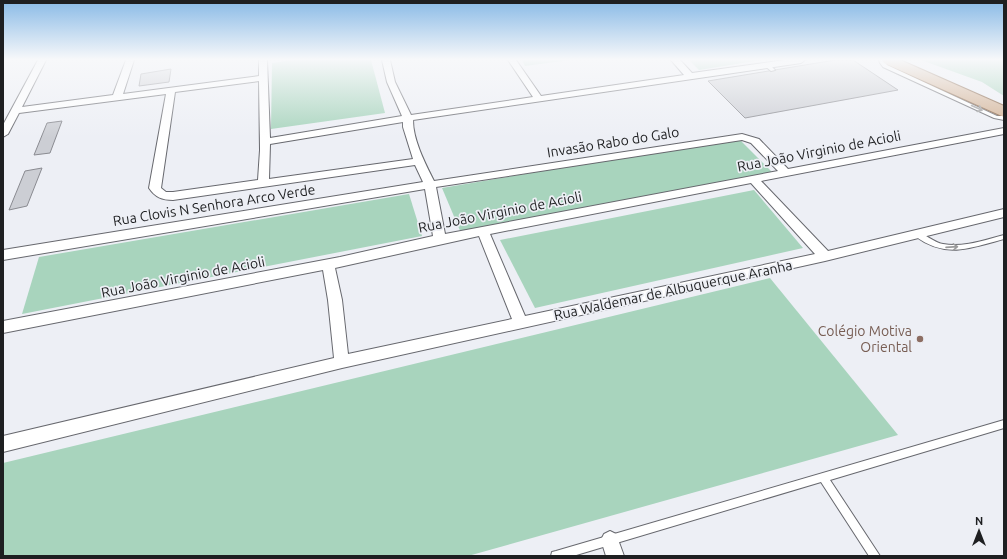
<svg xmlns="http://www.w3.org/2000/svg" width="1007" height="559" font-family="Ubuntu,sans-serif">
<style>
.green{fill:#a8d4bd}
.building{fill:#ccced4;stroke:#8a8b91}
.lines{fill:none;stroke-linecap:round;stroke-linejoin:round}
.service-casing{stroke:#67686e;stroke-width:2}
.minor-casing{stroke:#67686e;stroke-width:2}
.primary-casing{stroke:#805b3c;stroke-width:2}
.service{fill:#fff;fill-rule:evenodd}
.minor{fill:#fff;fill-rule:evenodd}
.primary{fill:#d2b092;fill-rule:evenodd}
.oneway{stroke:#9a9a9b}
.education-dot{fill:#8d6e63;stroke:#edeff5;stroke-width:1.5}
.labels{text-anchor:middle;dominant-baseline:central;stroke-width:3.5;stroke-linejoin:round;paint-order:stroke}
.street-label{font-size:14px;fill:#1e1f21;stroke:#edeff5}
.education-label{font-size:14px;fill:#785e54;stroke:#edeff5;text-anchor:end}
</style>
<rect width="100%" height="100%" fill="#edeff5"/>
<g class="green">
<polygon points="293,60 371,60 385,113 271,129 272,63"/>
<polygon points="522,60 570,60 525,66"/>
<polygon points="689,60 761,60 699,70"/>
<polygon points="921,60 1004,60 1004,96 982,82"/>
<polygon points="738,138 772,172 461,233 442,188"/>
<polygon points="754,190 803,248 535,308 500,240"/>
<polygon points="409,194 422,236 22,314 39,257"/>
<polygon points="770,278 898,435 468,556 3,556 3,463"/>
</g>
<g class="building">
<polygon points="835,60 853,60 898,90 745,118 708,81"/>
<polygon points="171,69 169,82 139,86 141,74"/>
<polygon points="62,121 50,153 34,155 47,123"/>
<polygon points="42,168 27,206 9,210 25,171"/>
</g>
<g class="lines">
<defs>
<g id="service">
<polygon points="879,60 883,60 887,65 997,116 1004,116 1004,120 994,118 883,67 880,63"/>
<polygon points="765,64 769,64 775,70 771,71 765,66"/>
<path d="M915 232C922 231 934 243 943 244 963 248 985 240 1004 235V239C970 248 946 259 915 236L914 234Z"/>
<polygon points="1004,420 1004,428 830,480 880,556 869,556 821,482 573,556 551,556 552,552 556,551"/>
</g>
<g id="minor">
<path d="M38 60H46L22 107 113 95 126 60H134L123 94 259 76V60H267L270 138 402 116 387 82 382 60H390L395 82 411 115 533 97 508 60H516L541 96 684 75 671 60H680L692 73 785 60H805L801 63 413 120C413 140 425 163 434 181L742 134 759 139 788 169 1004 128V134L761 181 828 251 1004 209V217L825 261 342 368 3 452V436L334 358 328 300 323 270 3 333V321L340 257 433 236 425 189 3 260V250L423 182 415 165 173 200C162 200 155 197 149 188L166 94 19 113 8 134 3 137V125ZM259 81 260 150 258 180 173 192H166L161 188 175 92ZM403 122V127L413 159 269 179 270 144ZM742 140 751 143 778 171 445 234 436 187ZM751 183 815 254 525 316 490 234ZM479 236 512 319 348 354 342 300 335 268Z"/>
<polygon points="610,531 616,534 624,556 606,556 601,540 604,534"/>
</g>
<polygon id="primary" points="882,60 900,60 1004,106 1004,117 884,63"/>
</defs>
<use href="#service" class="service-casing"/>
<use href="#minor" class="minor-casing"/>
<use href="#primary" class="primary-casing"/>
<use href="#service" class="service"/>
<use href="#minor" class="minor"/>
<use href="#primary" class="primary"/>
</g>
<defs><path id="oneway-shaft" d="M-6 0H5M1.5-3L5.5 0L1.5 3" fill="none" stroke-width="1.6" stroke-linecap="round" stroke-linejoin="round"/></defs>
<g class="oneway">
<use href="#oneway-shaft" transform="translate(977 108) rotate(24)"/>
<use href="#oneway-shaft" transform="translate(952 247) rotate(-4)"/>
</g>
<linearGradient id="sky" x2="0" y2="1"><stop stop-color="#89bae6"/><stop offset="0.43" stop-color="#f7f8fa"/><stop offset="1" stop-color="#f7f8fa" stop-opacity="0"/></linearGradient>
<rect width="1007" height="138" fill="url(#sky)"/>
<circle class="education-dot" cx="920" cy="339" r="4"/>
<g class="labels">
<g class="street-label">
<text transform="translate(613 142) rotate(-9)">Invasão Rabo do Galo</text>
<text transform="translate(819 151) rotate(-11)">Rua João Virginio de Acioli</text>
<text transform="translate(214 205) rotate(-9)">Rua Clovis N Senhora Arco Verde</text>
<text transform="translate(500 212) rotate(-11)">Rua João Virginio de Acioli</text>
<text transform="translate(183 277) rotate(-11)">Rua João Virginio de Acioli</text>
<text transform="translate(673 290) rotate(-12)">Rua Waldemar de Albuquerque Aranha</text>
</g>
<g class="education-label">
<text x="912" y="331">Colégio Motiva<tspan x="912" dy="16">Oriental</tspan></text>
</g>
</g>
<rect width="1007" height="559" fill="none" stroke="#1e1f21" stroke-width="8"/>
<g transform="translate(979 531)" stroke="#edeff5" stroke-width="3" paint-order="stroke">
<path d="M0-3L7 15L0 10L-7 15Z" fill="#1e1f21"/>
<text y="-6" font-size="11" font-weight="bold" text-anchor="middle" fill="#1e1f21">N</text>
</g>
</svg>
